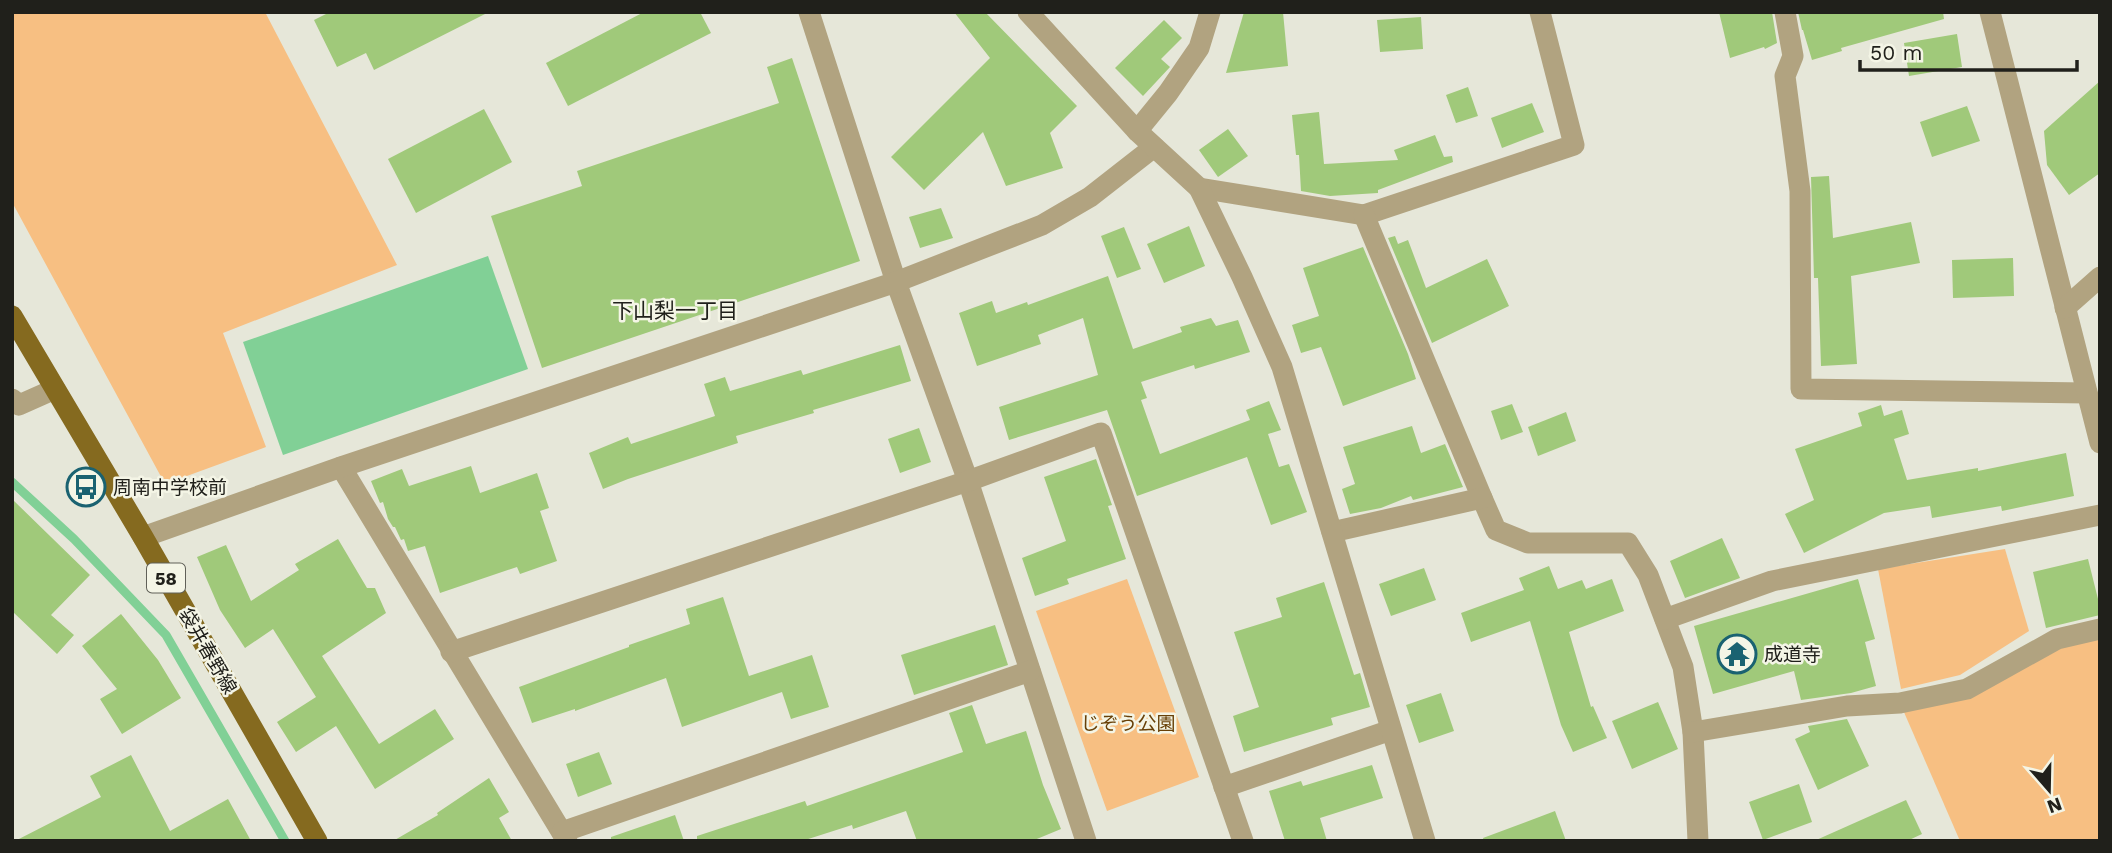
<svg xmlns="http://www.w3.org/2000/svg" width="2112" height="853" font-family="'Work Sans','Noto Sans JP',sans-serif">
<style>
.green{fill:#f7bf82}
.water{fill:#81d096}
.lines{fill:none;stroke-linecap:round;stroke-linejoin:round}
.stream{stroke:#81d096;stroke-width:9}
.building{fill:#a0c97a}
.minor{stroke:#b1a380;stroke-width:21}
.tertiary{stroke:#b1a380;stroke-width:21}
.primary{stroke:#856a1f;stroke-width:21}
.labels{text-anchor:middle;dominant-baseline:central;stroke-width:5;stroke-linejoin:round;paint-order:stroke}
.shield{fill:#f4f5e6;stroke:#606058;stroke-width:2}
.shield-label{font-size:18px;font-weight:bold;fill:#20201b}
.poi-label{font-size:19px;fill:#20201b;stroke:#f4f5e6;text-anchor:start}
.street-label{font-size:19px;fill:#20201b;stroke:#f4f5e6}
.park-label{font-size:19px;fill:#684007;stroke:#f4f5e6}
.neighbourhood-label{font-size:21px;fill:#20201b;stroke:#f4f5e6}
</style>
<rect width="100%" height="100%" fill="#e6e7d9"/>
<g class="green">
<polygon points="12,12 265,12 397,265 223,333 266,447 165,484 12,202"/>
<polygon points="2005,549 2029,631 1960,675 1901,689 1878,569"/>
<polygon points="1127,579 1199,777 1107,811 1036,611"/>
<polygon points="2100,631 2100,841 1960,841 1900,703"/>
</g>
<polygon class="water" points="488,256 528,369 283,455 243,342"/>
<g class="lines">
<polyline class="stream" points="12,482 74,539 166,635 285,841"/>
</g>
<g class="building">
<polygon points="330,12 489,12 374,70 366,53 337,67 314,20"/>
<polygon points="644,12 700,12 711,33 568,106 546,63"/>
<polygon points="954,12 985,12 1077,106 1050,133 1063,168 1006,186 983,132 924,190 891,157 990,58"/>
<polygon points="1244,12 1283,12 1288,66 1226,73"/>
<polygon points="1719,12 1772,12 1777,43 1765,49 1764,47 1730,58"/>
<polygon points="1798,12 1943,12 1944,19 1841,48 1842,51 1812,60 1803,30 1802,30"/>
<polygon points="1421,17 1423,49 1380,52 1377,20"/>
<polygon points="1164,20 1182,38 1161,59 1170,67 1143,96 1115,68"/>
<polygon points="1957,34 1962,67 1909,76 1904,43"/>
<polygon points="792,58 860,261 542,368 491,216 582,186 577,171 779,103 767,67"/>
<polygon points="2100,81 2100,173 2069,195 2047,165 2044,131"/>
<polygon points="1468,87 1478,116 1456,123 1446,95"/>
<polygon points="1532,103 1544,132 1502,148 1491,118"/>
<polygon points="1967,106 1980,141 1932,157 1920,122"/>
<polygon points="484,109 512,162 416,213 388,159"/>
<polygon points="1319,112 1324,164 1398,160 1394,150 1435,135 1444,157 1452,156 1453,162 1378,190 1378,193 1330,196 1301,191 1299,155 1296,155 1292,115"/>
<polygon points="1228,129 1248,156 1218,177 1199,150"/>
<polygon points="1829,176 1833,238 1911,222 1920,263 1851,276 1857,364 1821,366 1818,278 1814,278 1811,177"/>
<polygon points="941,208 953,238 920,248 909,217"/>
<polygon points="1189,226 1205,266 1164,283 1147,244"/>
<polygon points="1124,227 1141,269 1117,278 1101,236"/>
<polygon points="1395,236 1398,244 1408,240 1426,288 1487,259 1509,306 1432,343 1388,238"/>
<polygon points="1363,247 1408,354 1416,379 1343,406 1321,347 1301,353 1292,325 1319,316 1303,268"/>
<polygon points="2013,258 2014,296 1953,298 1952,260"/>
<polygon points="1108,276 1133,349 1182,332 1180,327 1211,318 1216,326 1238,320 1250,352 1195,369 1194,365 1141,382 1147,398 1141,400 1160,454 1250,420 1246,410 1269,401 1281,430 1268,434 1279,467 1289,464 1307,512 1271,525 1247,457 1137,496 1107,410 1009,440 999,407 1098,375 1083,318 1038,335 1041,344 977,366 959,313 992,301 996,313 1027,302 1028,305"/>
<polygon points="900,345 911,381 813,410 814,413 736,436 738,443 628,479 603,489 589,453 628,437 631,444 715,416 704,384 725,377 730,391 801,370 803,375"/>
<polygon points="1512,404 1523,432 1501,440 1491,411"/>
<polygon points="1881,405 1884,416 1902,410 1909,434 1894,439 1907,480 1978,468 1978,471 2066,453 2074,496 2002,511 2001,506 1932,518 1930,506 1884,513 1804,553 1785,514 1814,500 1795,449 1862,426 1858,413"/>
<polygon points="1566,412 1576,441 1538,456 1528,427"/>
<polygon points="1412,426 1421,453 1445,444 1463,487 1413,500 1411,496 1381,508 1350,514 1342,489 1355,484 1343,447"/>
<polygon points="919,428 931,462 900,473 888,439"/>
<polygon points="1096,459 1112,505 1108,506 1126,559 1067,579 1069,584 1035,596 1022,558 1066,541 1044,477"/>
<polygon points="471,466 480,493 537,473 549,508 540,511 557,561 520,574 517,567 440,593 425,546 408,551 404,539 401,540 395,527 393,527 388,519 383,502 380,503 371,481 402,469 409,486"/>
<polygon points="12,499 90,575 51,615 74,635 57,654 12,611"/>
<polygon points="1722,538 1740,578 1685,598 1670,561"/>
<polygon points="338,539 367,588 375,588 386,613 322,656 379,744 435,709 454,739 375,789 336,726 296,752 277,722 316,697 273,629 245,648 220,610 197,557 226,545 251,601 299,570 295,564"/>
<polygon points="2088,559 2100,607 2100,615 2046,628 2033,572"/>
<polygon points="1549,566 1558,589 1582,580 1586,589 1612,579 1624,611 1569,632 1591,707 1593,706 1607,738 1573,752 1561,725 1530,621 1471,642 1461,613 1524,590 1519,578"/>
<polygon points="1424,568 1436,600 1391,616 1379,584"/>
<polygon points="1858,579 1875,639 1865,642 1876,686 1851,693 1801,700 1794,671 1713,694 1694,626"/>
<polygon points="1324,582 1354,675 1360,673 1370,707 1331,718 1333,725 1244,752 1233,716 1259,707 1234,632 1282,617 1276,598"/>
<polygon points="723,597 749,676 812,655 829,707 791,719 782,692 682,727 666,678 575,711 575,709 532,723 519,687 629,647 629,645 690,624 686,609"/>
<polygon points="121,614 158,660 181,698 122,734 100,699 117,689 82,646"/>
<polygon points="995,625 1008,665 914,695 901,655"/>
<polygon points="1441,693 1454,731 1419,743 1406,705"/>
<polygon points="1658,702 1678,749 1632,769 1612,721"/>
<polygon points="972,705 986,744 1026,731 1043,785 1061,829 1032,841 917,841 906,811 853,829 852,825 802,841 697,841 697,836 805,801 807,806 963,752 949,713"/>
<polygon points="1847,719 1869,766 1818,790 1795,739 1810,732 1808,726"/>
<polygon points="599,752 612,784 578,797 566,764"/>
<polygon points="131,755 170,831 228,799 251,841 15,841 101,797 90,776"/>
<polygon points="1372,765 1383,798 1320,818 1327,841 1285,841 1269,791 1301,781 1303,786"/>
<polygon points="489,778 509,812 499,818 512,841 393,841 438,815 437,813"/>
<polygon points="1799,784 1812,822 1763,840 1749,802"/>
<polygon points="1906,800 1922,834 1907,841 1814,841"/>
<polygon points="1555,811 1566,841 1484,841 1483,838"/>
<polygon points="675,815 684,841 611,841 611,837"/>
</g>
<g class="lines">
<g class="minor">
<polyline points="809,12 896,282 968,481 1086,841"/>
<polyline points="1785,12 1793,56 1785,76 1800,191 1801,389 2087,393"/>
<polyline points="1990,12 2100,443"/>
<polyline points="1137,131 1168,93 1199,48 1210,12"/>
<polyline points="1199,188 1364,215 1574,145 1540,12"/>
<polyline points="1364,215 1482,498 1496,530 1528,543 1628,543 1648,575 1683,667 1693,732 1698,841"/>
<polyline points="2065,308 2100,277"/>
<polyline points="12,399 19,405 55,389"/>
<polyline points="341,467 567,841"/>
<polyline points="1332,532 1482,498"/>
<polyline points="143,537 341,467 896,282 1042,225 1090,197 1154,147"/>
<polyline points="1665,619 1772,581 2100,515"/>
<polyline points="451,652 968,481 1101,433 1243,841"/>
<polyline points="1693,732 1847,706 1900,703 1967,689 2057,639 2100,629"/>
<polyline points="1224,787 1391,730"/>
<polyline points="562,832 1030,671"/>
</g>
<polyline class="tertiary" points="1028,12 1137,131 1199,188 1242,277 1282,367 1425,841"/>
<polyline class="primary" points="12,316 143,537 317,841"/>
</g>
<defs>
<symbol id="bus-ring" viewBox="-11 -11 22 22"><circle r="9.5" fill="#f4f5e6" stroke="#1a6271" stroke-width="1.5"/><path d="M-5-6H5V4H4V6H2V4H-2V6H-4V4H-5ZM-3.5-4V0h7V-4ZM-3.5 1.2v1.5H-2V1.2ZM2 1.2v1.5H3.5V1.2Z" fill="#1a6271"/></symbol>
<symbol id="temple-ring" viewBox="-11 -11 22 22"><circle r="9.5" fill="#f4f5e6" stroke="#1a6271" stroke-width="1.5"/><path d="M0-6L5-2H3V0L6.5 2.5H4V6H1.5V3h-3V6H-4V2.5H-6.5L-3 0V-2H-5Z" fill="#1a6271"/></symbol>
</defs>
<g fill-rule="evenodd">
<use href="#bus-ring" x="64" y="465" width="44" height="44"/>
<use href="#temple-ring" x="1715" y="632" width="44" height="44"/>
</g>
<g class="labels">
<rect class="shield" x="147" y="563.5" width="38" height="29" rx="5"/>
<g class="shield-label">
<text x="166" y="578">58</text>
</g>
<g class="poi-label">
<text x="113" y="487">周南中学校前</text>
<text x="1764" y="654">成道寺</text>
</g>
<g class="street-label">
<text transform="translate(208 651) rotate(60)">袋井春野線</text>
</g>
<g class="park-label">
<text x="1128" y="723">じぞう公園</text>
</g>
<g class="neighbourhood-label">
<text x="675" y="310">下山梨一丁目</text>
</g>
</g>
<rect width="2112" height="853" fill="none" stroke="#20201b" stroke-width="28"/>
<g transform="translate(2049 790) rotate(160)" stroke="#f4f5e6" stroke-width="5" paint-order="stroke">
<path d="M0-5L12 26L0 18L-12 26Z" fill="#20201b"/>
<text y="-10" font-size="19" font-weight="bold" text-anchor="middle" fill="#20201b">N</text>
</g>
<path d="M1860 60v10h217v-10" fill="none" stroke="#20201b" stroke-width="3.5"/>
<text x="1870" y="60" font-size="21" fill="#20201b" stroke="#f4f5e6" stroke-width="5" paint-order="stroke">50 m</text>
</svg>
